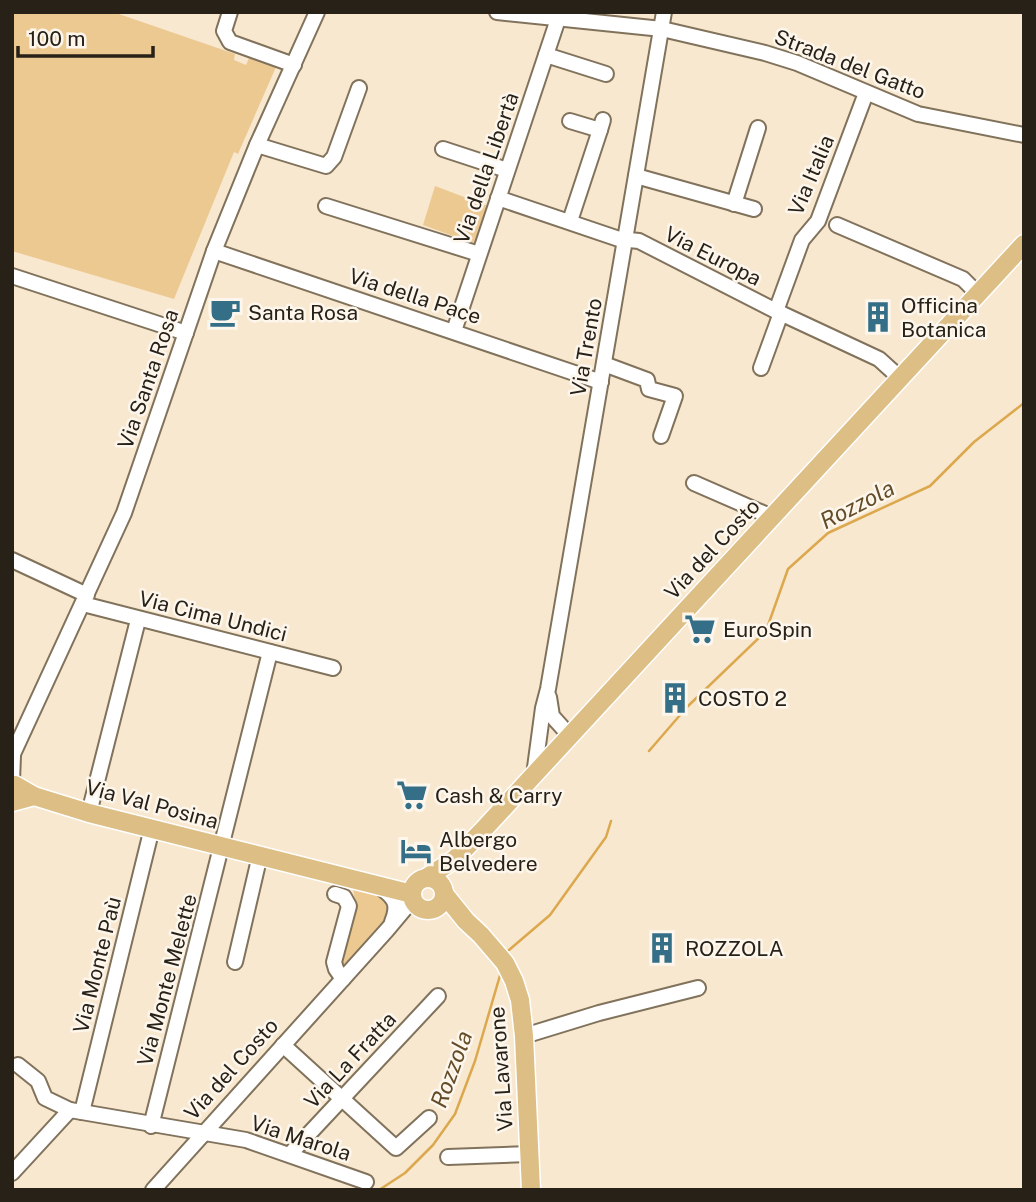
<svg xmlns="http://www.w3.org/2000/svg" width="1036" height="1202" font-family="'Public Sans',sans-serif">
<style>
.green{fill:#edc992}
.lines{fill:none;stroke-linecap:round;stroke-linejoin:round}
.stream{stroke:#dca84e;stroke-width:2.5}
.minor-casing{stroke:#81725c;stroke-width:18}
.major-casing{stroke:#fff;stroke-width:21}
.minor{stroke:#fff;stroke-width:14}
.major{stroke:#ddbe85;stroke-width:18}
.labels{text-anchor:middle;dominant-baseline:central;stroke-width:5;stroke-linejoin:round;paint-order:stroke}
.street-label{font-size:21px;fill:#272118;stroke:#fdf6ec}
.poi-label{font-size:21px;fill:#272118;stroke:#fdf6ec;text-anchor:start}
.water-label{font-size:23px;font-style:italic;fill:#634c27;stroke:#fdf6ec}
</style>
<rect width="100%" height="100%" fill="#f8e8cf"/>
<g class="green">
<polygon points="12,12 113,12 235,54 234,60 246,65 249,58 276,67 238,154 234,152 174,299 12,251"/>
<polygon points="435,186 488,206 475,244 423,225"/>
<polygon points="352,883 387,897 393,914 347,968 340,959 355,900"/>
</g>
<g class="lines">
<g class="stream">
<polyline points="649,751 687,707 766,631 788,569 828,533 930,486 974,442 1024,403"/>
<polyline points="509,950 550,915 606,837 611,821"/>
<polyline points="379,1190 405,1173 433,1145 455,1114 475,1061 501,972"/>
</g>
<defs>
<g id="minor">
<polyline points="230,12 224,31 230,42 294,65"/>
<polyline points="497,12 662,29 765,53 797,63 918,114 1024,135"/>
<polyline points="546,55 606,74"/>
<polyline points="570,121 600,130 603,120"/>
<polyline points="257,145 326,166 334,157 359,88"/>
<polyline points="443,149 507,170"/>
<polyline points="636,176 754,209"/>
<polyline points="498,198 619,239 639,241 776,311 879,359 900,378"/>
<polyline points="734,204 758,128"/>
<polyline points="326,206 479,254"/>
<polyline points="570,221 600,130"/>
<polyline points="837,225 963,279 977,293"/>
<polyline points="214,251 601,382"/>
<polyline points="12,276 186,333"/>
<polyline points="776,311 802,240 818,221 866,93"/>
<polyline points="454,331 558,19"/>
<polyline points="604,364 647,380 649,389 675,396 661,436"/>
<polyline points="761,368 781,313"/>
<polyline points="694,483 772,517"/>
<polyline points="12,560 87,595"/>
<polyline points="83,604 333,668"/>
<polyline points="549,697 552,716 570,736"/>
<polyline points="12,756 124,513 214,251 257,145 317,12"/>
<polyline points="534,775 543,708 548,689 664,12"/>
<polyline points="12,781 13,756"/>
<polyline points="89,813 138,620"/>
<path d="M377 885C394 897 400 903 392 922"/>
<polyline points="335,894 344,897 349,906 334,962 336,969 343,979"/>
<polyline points="235,962 260,855"/>
<polyline points="524,1036 599,1013 698,988"/>
<polyline points="283,1045 396,1148 429,1118"/>
<polyline points="18,1065 38,1081 45,1098 70,1110 246,1140 366,1182"/>
<polyline points="82,1112 152,828"/>
<polyline points="151,1126 270,652"/>
<polyline points="292,1152 438,996"/>
<polyline points="448,1157 529,1154"/>
<polyline points="12,1173 70,1110"/>
<polyline points="153,1190 387,930 413,899"/>
</g>
<g id="major">
<polyline points="15,785 34,796 89,813 412,894"/>
<polyline points="12,802 34,796"/>
<circle cx="428" cy="894" r="16"/>
<polyline points="426,878 455,859 483,830 1024,244"/>
<polyline points="445,895 466,921 481,935 505,963 514,981 520,1000 524,1036 531,1190"/>
</g>
</defs>
<use href="#minor" class="minor-casing"/>
<use href="#major" class="major-casing"/>
<use href="#minor" class="minor"/>
<use href="#major" class="major"/>
</g>
<defs>
<symbol id="cafe-bare" viewBox="-9 -9 18 18"><path d="M-5.5-4.5H6V0H3Q3 3.5 0 3.5H-2.5Q-5.5 3.5-5.5 0ZM3-3.2v2h1.7v-2ZM-6 4.5H4V6H-6Z" fill="#356f87" stroke="#fdf6ec" stroke-width="2.5" paint-order="stroke"/></symbol>
<symbol id="building-bare" viewBox="-9 -9 18 18"><path d="M-4-6H4V6H1V3H-1V6H-4ZM-2.5-4.3h1.7v1.8h-1.7ZM.8-4.3h1.7v1.8H.8ZM-2.5-1h1.7V.8h-1.7ZM.8-1h1.7V.8H.8Z" fill="#356f87" stroke="#fdf6ec" stroke-width="2.5" paint-order="stroke"/></symbol>
<symbol id="supermarket-bare" viewBox="-9 -9 18 18"><path d="M-6-5.5h2.5l.6 2H6L4.5 2H-2.5L-4.4-4H-6ZM-1.5 3.2a1.3 1.3 0 1 0 .1 0ZM3 3.2a1.3 1.3 0 1 0 .1 0Z" fill="#356f87" stroke="#fdf6ec" stroke-width="2.5" paint-order="stroke"/></symbol>
<symbol id="hotel-bare" viewBox="-9 -9 18 18"><path d="M-6-4.5h1.5V1H6V5H4.5V3h-9V5H-6ZM-4 0a1.8 1.8 0 1 1 3.6 0ZM.5 0V-2.5h3Q6-2.5 6 0Z" fill="#356f87" stroke="#fdf6ec" stroke-width="2.5" paint-order="stroke"/></symbol>
</defs>
<g fill-rule="evenodd">
<use href="#cafe-bare" x="203" y="290" width="44" height="44"/>
<use href="#building-bare" x="856" y="295" width="44" height="44"/>
<use href="#supermarket-bare" x="678" y="607" width="44" height="44"/>
<use href="#building-bare" x="653" y="676" width="44" height="44"/>
<use href="#supermarket-bare" x="390" y="773" width="44" height="44"/>
<use href="#hotel-bare" x="394" y="829" width="44" height="44"/>
<use href="#building-bare" x="640" y="926" width="44" height="44"/>
</g>
<g class="labels">
<g class="street-label">
<text transform="translate(850 64) rotate(21)">Strada del Gatto</text>
<text transform="translate(486 168) rotate(-71)">Via della Libertà</text>
<text transform="translate(811 175) rotate(-67)">Via Italia</text>
<text transform="translate(713 256) rotate(27)">Via Europa</text>
<text transform="translate(415 296) rotate(18)">Via della Pace</text>
<text transform="translate(586 347) rotate(-80)">Via Trento</text>
<text transform="translate(148 379) rotate(-71)">Via Santa Rosa</text>
<text transform="translate(712 549) rotate(-47)">Via del Costo</text>
<text transform="translate(213 616) rotate(14)">Via Cima Undici</text>
<text transform="translate(152 804) rotate(15)">Via Val Posina</text>
<text transform="translate(97 965) rotate(-76)">Via Monte Paù</text>
<text transform="translate(167 980) rotate(-75)">Via Monte Melette</text>
<text transform="translate(350 1060) rotate(-47)">Via La Fratta</text>
<text transform="translate(231 1069) rotate(-48)">Via del Costo</text>
<text transform="translate(501 1069) rotate(-94)">Via Lavarone</text>
<text transform="translate(301 1138) rotate(18)">Via Marola</text>
</g>
<g class="poi-label">
<text x="901" y="305">Officina<tspan x="901" dy="24">Botanica</tspan></text>
<text x="248" y="312">Santa Rosa</text>
<text x="723" y="629">EuroSpin</text>
<text x="698" y="698">COSTO 2</text>
<text x="435" y="795">Cash &amp; Carry</text>
<text x="439" y="839">Albergo<tspan x="439" dy="24">Belvedere</tspan></text>
<text x="685" y="948">ROZZOLA</text>
</g>
<g class="water-label">
<text transform="translate(857 504) rotate(-27)">Rozzola</text>
<text transform="translate(451 1069) rotate(-70)">Rozzola</text>
</g>
</g>
<rect width="1036" height="1202" fill="none" stroke="#272118" stroke-width="28"/>
<path d="M18 46v10h135v-10" fill="none" stroke="#272118" stroke-width="3.5"/>
<text x="28" y="46" font-size="21" fill="#272118" stroke="#fdf6ec" stroke-width="5" paint-order="stroke">100 m</text>
</svg>
